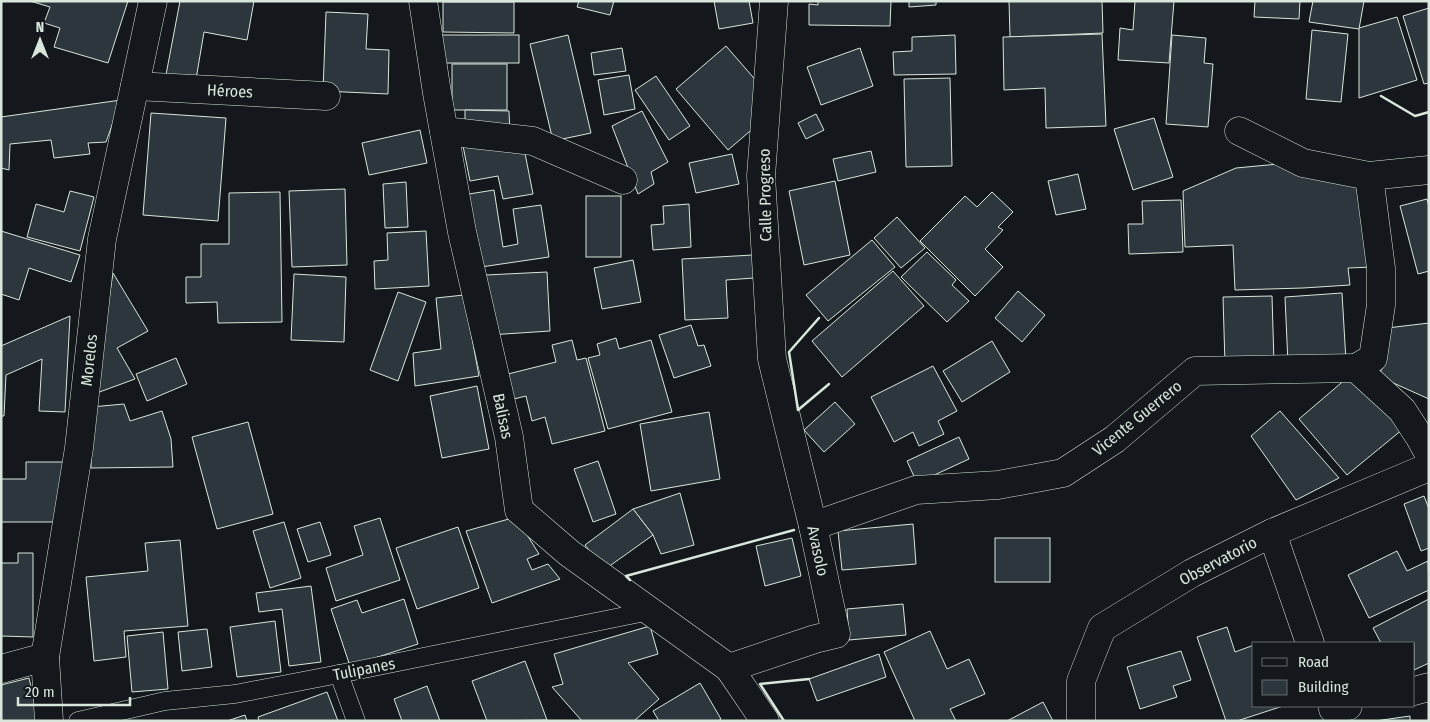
<svg xmlns="http://www.w3.org/2000/svg" width="1430" height="722" font-family="'Fira Sans Condensed',sans-serif">
<style>
.building{fill:#2c363c;stroke:#d8e6dc}
.lines{fill:none;stroke-linecap:round;stroke-linejoin:round}
.lane-casing{stroke:#d8e6dc;stroke-width:19}
.street-casing{stroke:#d8e6dc;stroke-width:29}
.lane{stroke:#14181c;stroke-width:18}
.street{stroke:#14181c;stroke-width:28}
.wall{stroke:#d8e6dc;stroke-width:2.5}
.labels{text-anchor:middle;dominant-baseline:central;stroke-width:4;stroke-linejoin:round;paint-order:stroke}
.street-label{font-size:16px;fill:#d8e6dc;stroke:#14181c}
</style>
<rect width="100%" height="100%" fill="#14181c"/>
<g class="building">
<polygon points="30,1 128,1 108,63 54,47 60,28 44,23 50,7"/>
<polygon points="180,1 254,1 247,40 204,32 195,85 165,80"/>
<polygon points="579,1 614,1 610,15 577,7"/>
<polygon points="714,1 749,1 753,23 719,29"/>
<polygon points="818,1 891,1 890,26 809,25 809,4 818,5"/>
<polygon points="909,1 936,1 936,5 909,7"/>
<polygon points="1009,1 1102,1 1103,33 1010,37"/>
<polygon points="1135,1 1174,1 1169,63 1118,60 1120,28 1133,30"/>
<polygon points="1255,1 1300,1 1299,19 1254,17"/>
<polygon points="1313,1 1364,1 1359,29 1309,22"/>
<polygon points="443,2 514,2 514,33 443,32"/>
<polygon points="1429,8 1429,83 1424,84 1403,16"/>
<polygon points="326,12 368,14 366,49 389,50 388,94 323,91"/>
<polygon points="1397,17 1417,80 1359,98 1359,28"/>
<polygon points="1312,30 1348,34 1341,102 1306,99"/>
<polygon points="1102,34 1106,126 1046,128 1045,88 1004,90 1003,37"/>
<rect x="438" y="35" width="81" height="28"/>
<polygon points="568,35 591,133 553,141 530,44"/>
<polygon points="955,35 956,74 894,75 893,52 912,51 912,37"/>
<polygon points="1172,35 1206,38 1204,63 1213,64 1208,127 1166,124"/>
<polygon points="726,46 759,84 756,126 728,150 676,89"/>
<polygon points="622,48 626,71 594,75 591,53"/>
<polygon points="860,48 873,86 821,105 807,67"/>
<rect x="452" y="64" width="55" height="46"/>
<polygon points="629,75 635,109 604,115 598,80"/>
<polygon points="656,76 690,126 669,140 635,90"/>
<polygon points="950,78 952,166 906,167 904,79"/>
<polygon points="121,100 106,142 88,143 90,154 54,158 51,140 10,144 9,170 1,168 1,117"/>
<polygon points="465,110 509,111 510,134 465,133"/>
<polygon points="642,111 668,162 651,172 654,184 638,194 612,126"/>
<polygon points="151,113 226,118 218,221 143,215"/>
<polygon points="816,114 824,130 806,139 798,123"/>
<polygon points="1154,118 1173,177 1133,190 1114,129"/>
<polygon points="420,130 427,163 369,175 362,143"/>
<polygon points="523,143 533,194 503,199 498,176 470,181 463,146"/>
<polygon points="871,151 876,172 838,181 833,159"/>
<polygon points="732,154 739,184 696,193 689,163"/>
<polygon points="1289,163 1363,181 1374,267 1348,268 1350,285 1303,288 1235,290 1233,245 1185,247 1183,191 1236,168"/>
<polygon points="1078,174 1086,209 1056,215 1048,181"/>
<polygon points="835,181 850,255 804,265 789,191"/>
<polygon points="406,182 408,227 385,228 383,184"/>
<polygon points="345,189 347,265 292,267 289,191"/>
<polygon points="494,190 503,247 518,244 513,209 541,205 549,257 481,267 469,194"/>
<polygon points="70,191 94,197 80,251 27,237 36,204 64,212"/>
<polygon points="280,192 282,322 218,323 217,302 186,303 186,277 201,277 201,244 229,244 229,193"/>
<polygon points="992,192 1013,212 998,227 1003,230 985,249 1003,267 975,296 920,241 965,196 977,207"/>
<rect x="586" y="196" width="35" height="61"/>
<polygon points="1427,199 1429,207 1429,271 1418,274 1400,206"/>
<polygon points="1181,200 1183,252 1129,254 1128,224 1143,224 1142,201"/>
<polygon points="689,204 691,247 653,250 651,225 664,224 663,206"/>
<polygon points="897,217 925,248 901,268 874,238"/>
<polygon points="1,231 80,255 71,282 29,268 19,300 1,294"/>
<polygon points="426,231 429,286 375,289 374,261 388,260 387,233"/>
<polygon points="872,240 895,267 828,321 806,295"/>
<polygon points="927,252 956,280 952,285 969,301 947,322 901,277"/>
<polygon points="753,255 754,278 726,280 728,318 685,320 682,259"/>
<polygon points="633,260 641,302 602,309 594,268"/>
<polygon points="893,271 924,306 842,377 812,341"/>
<polygon points="547,272 550,331 489,335 486,275"/>
<polygon points="113,273 148,331 117,348 135,379 94,394"/>
<polygon points="294,274 346,277 344,342 291,340"/>
<polygon points="1018,291 1045,315 1022,342 995,318"/>
<polygon points="398,292 426,302 398,381 370,370"/>
<polygon points="1342,293 1346,361 1288,364 1285,297"/>
<polygon points="464,295 479,376 415,386 413,353 441,349 436,298"/>
<polygon points="1272,296 1274,363 1225,364 1223,297"/>
<polygon points="70,316 65,412 39,411 42,359 6,375 4,416 1,416 1,346"/>
<polygon points="1429,323 1429,399 1380,377 1387,328"/>
<polygon points="691,325 698,346 704,345 711,366 674,378 659,335"/>
<polygon points="616,338 619,349 651,340 672,412 608,429 588,358 600,355 597,344"/>
<polygon points="572,340 577,360 586,358 605,431 552,444 545,417 532,421 526,396 510,400 504,375 556,362 552,345"/>
<polygon points="992,341 1010,372 962,402 943,371"/>
<polygon points="176,358 187,384 147,401 136,374"/>
<polygon points="933,366 957,411 938,421 944,434 919,446 913,432 894,442 871,397"/>
<polygon points="1354,372 1403,429 1347,475 1299,419"/>
<polygon points="477,386 489,449 442,458 430,396"/>
<polygon points="835,402 855,424 824,452 804,430"/>
<polygon points="124,404 130,421 162,411 171,439 173,467 91,468 91,407"/>
<polygon points="1280,411 1339,478 1296,500 1251,436"/>
<polygon points="709,412 720,479 651,491 640,424"/>
<polygon points="248,422 273,514 217,529 192,437"/>
<polygon points="959,437 969,459 917,483 907,461"/>
<polygon points="598,461 616,514 593,522 574,469"/>
<polygon points="26,462 66,462 66,522 1,522 1,479 26,479"/>
<polygon points="680,493 694,545 661,554 653,535 633,509"/>
<polygon points="1424,496 1429,509 1429,548 1421,551 1404,504"/>
<polygon points="633,509 653,535 604,570 585,545"/>
<polygon points="516,517 539,554 527,559 532,570 548,564 560,579 492,603 466,531"/>
<polygon points="380,518 400,580 336,601 326,568 363,555 354,526"/>
<polygon points="284,522 301,578 270,588 253,531"/>
<polygon points="320,522 331,555 308,562 297,529"/>
<polygon points="913,524 916,564 842,570 838,531"/>
<polygon points="458,527 479,588 417,609 396,548"/>
<polygon points="792,538 801,576 765,586 756,546"/>
<rect x="995" y="538" width="55" height="44"/>
<polygon points="180,540 188,626 124,631 126,657 94,661 86,577 148,571 145,543"/>
<polygon points="1397,551 1407,571 1428,561 1429,590 1369,618 1348,575"/>
<polygon points="18,553 33,553 33,637 1,636 1,563 18,563"/>
<polygon points="311,586 321,662 289,666 282,609 259,612 256,593"/>
<polygon points="404,599 418,644 350,666 331,609 357,600 362,613"/>
<polygon points="1429,599 1429,663 1414,670 1414,643 1381,643 1373,628"/>
<polygon points="903,604 906,635 849,640 847,609"/>
<polygon points="275,621 281,672 237,677 230,627"/>
<polygon points="650,626 658,654 628,663 659,699 634,721 582,721 552,687 563,684 554,654"/>
<polygon points="1227,627 1235,652 1254,645 1254,706 1283,706 1237,721 1226,721 1197,637"/>
<polygon points="207,629 212,667 182,671 178,632"/>
<polygon points="930,631 947,669 969,659 985,694 950,709 956,721 915,721 884,652"/>
<polygon points="163,632 168,689 132,692 127,636"/>
<polygon points="1181,651 1191,680 1173,686 1177,697 1140,709 1127,667"/>
<polygon points="879,654 886,677 817,701 809,679"/>
<polygon points="525,661 547,720 487,721 472,681"/>
<polygon points="29,678 39,721 1,721 1,685"/>
<polygon points="700,683 721,719 718,721 659,721 653,711"/>
<polygon points="427,686 440,721 402,721 394,699"/>
<polygon points="327,692 338,721 259,721 258,717"/>
<polygon points="1043,702 1053,721 1007,721"/>
<polygon points="245,715 247,721 227,721"/>
<polygon points="1410,716 1410,721 1375,721"/>
</g>
<g class="lines">
<defs>
<g id="lane">
<polyline points="339,674 356,721"/>
<polyline points="78,721 165,701 235,694 339,674 650,611"/>
</g>
<g id="street">
<polyline points="423,1 437,93 462,232 509,437 519,510 569,553 729,668 765,721"/>
<polyline points="135,86 326,96"/>
<polyline points="444,131 533,141 623,180"/>
<polyline points="1239,131 1303,163 1369,176 1429,170"/>
<polyline points="1356,368 1373,358 1381,305 1381,268 1369,176"/>
<polyline points="813,526 916,490 998,485 1063,473 1115,439 1195,371 1356,368 1402,410 1419,436 1429,454"/>
<polyline points="1272,533 1310,643"/>
<polyline points="729,668 815,639 836,634 813,526 772,359 761,176 774,1"/>
<polyline points="1,669 45,657"/>
<polyline points="1414,691 1429,687"/>
<polyline points="1333,709 1348,706"/>
<polyline points="49,721 45,657 79,448 102,239 153,1"/>
<polyline points="1081,721 1081,681 1102,628 1192,573 1272,533 1429,467"/>
</g>
</defs>
<use href="#lane" class="lane-casing"/>
<use href="#street" class="street-casing"/>
<use href="#lane" class="lane"/>
<use href="#street" class="street"/>
<g class="wall">
<polyline points="1381,96 1415,116 1429,112"/>
<polyline points="819,318 789,352 798,410 829,384"/>
<polyline points="630,580 626,576 794,530"/>
<polyline points="784,721 760,684 809,679"/>
</g>
</g>
<g class="labels">
<g class="street-label">
<text transform="translate(230 91) rotate(3)">Héroes</text>
<text transform="translate(765 195) rotate(-91)">Calle Progreso</text>
<text transform="translate(89 360) rotate(-84)">Morelos</text>
<text transform="translate(503 416) rotate(78)">Balisas</text>
<text transform="translate(1137 418) rotate(-39)">Vicente Guerrero</text>
<text transform="translate(818 551) rotate(78)">Avasolo</text>
<text transform="translate(1218 561) rotate(-28)">Observatorio</text>
<text transform="translate(364 669) rotate(-11)">Tulipanes</text>
</g>
</g>
<rect width="1430" height="722" fill="none" stroke="#d8e6dc" stroke-width="5"/>
<rect x="1252" y="642" width="162" height="65" fill="#14181c" stroke="#626a69"/>
<rect x="1262" y="658" width="25" height="8" fill="#14181c" stroke="#626a69"/>
<text x="1298" y="667" font-size="15" fill="#d8e6dc">Road</text>
<rect x="1262" y="680" width="25" height="15" fill="#2c363c" stroke="#626a69"/>
<text x="1298" y="692" font-size="15" fill="#d8e6dc">Building</text>
<g transform="translate(40 40)" stroke="#14181c" stroke-width="4" paint-order="stroke">
<path d="M0-4L9 19L0 12L-9 19Z" fill="#d8e6dc"/>
<text y="-8" font-size="14" font-weight="bold" text-anchor="middle" fill="#d8e6dc">N</text>
</g>
<path d="M18 697v8h112v-8" fill="none" stroke="#d8e6dc" stroke-width="2.5"/>
<text x="25" y="697" font-size="15" fill="#d8e6dc" stroke="#14181c" stroke-width="4" paint-order="stroke">20 m</text>
</svg>
